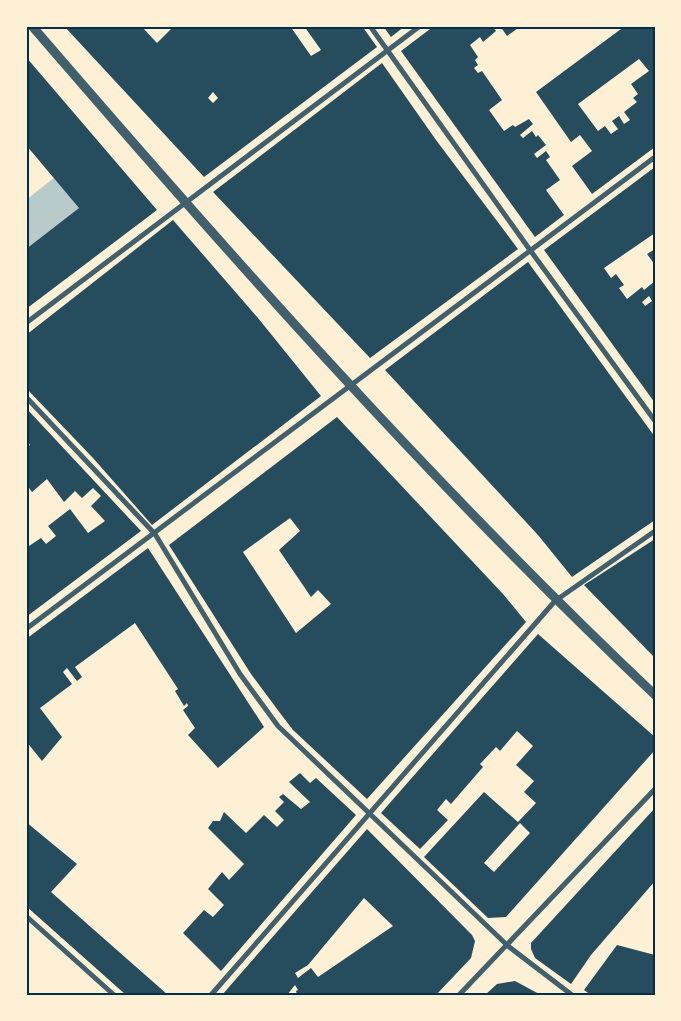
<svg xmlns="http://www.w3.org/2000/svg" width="681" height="1021" font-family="Spectral,serif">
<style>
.green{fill:#b9caca}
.building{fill:#264d5e;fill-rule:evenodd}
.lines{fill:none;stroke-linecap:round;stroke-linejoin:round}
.minor{stroke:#3f606c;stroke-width:5}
.tertiary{stroke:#3f606c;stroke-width:9}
.neatline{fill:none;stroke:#003049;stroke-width:2}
</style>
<rect width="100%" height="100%" fill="#fdf0d5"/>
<polygon class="green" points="55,177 79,208 26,249 26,200"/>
<g class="building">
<path d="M64 26H141L157 43 174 26H290L311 56 321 50 304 26H362L377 47 204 177ZM213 92 218 98 213 103 208 98Z"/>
<polygon points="383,26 405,26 391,37"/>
<polygon points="434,26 492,26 496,31 483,42 480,37 470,45 478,57 475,60 478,65 474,68 478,73 482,71 502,100 489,110 504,131 513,125 515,127 529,119 533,124 520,135 523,138 532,131 536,137 538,135 546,145 534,154 537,158 546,151 550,157 546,160 560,180 546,190 564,215 535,237 401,51"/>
<polygon points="500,26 521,26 507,36"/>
<path d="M625 26H655V147L592 194 572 166 592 151 580 135 571 142 536 92ZM639 59 649 71 631 84 638 94 633 98 637 102 624 112 630 120 624 124 619 116 612 121 618 129 611 134 605 126 598 131 578 104Z"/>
<polygon points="26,57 157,210 26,309 26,249 79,208 26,145"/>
<polygon points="382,63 436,140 518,249 370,358 213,192"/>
<path d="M655 167V233L604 268 611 278 616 274 624 285 619 288 627 299 642 287 644 290 655 281V403L544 250ZM649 296 652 301 645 306 642 302Z"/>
<polygon points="173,220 258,318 321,396 152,525 93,458 26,388 26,335"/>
<polygon points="655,249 655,265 647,254"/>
<polygon points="528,262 655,437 655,520 572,577 538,535 385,370"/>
<polygon points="26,408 141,531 26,617 26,548 41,538 46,544 56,536 48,526 70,509 88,533 105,521 91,506 101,496 93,488 82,498 75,491 64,502 47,479 32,492 26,484 26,448 30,445 26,439"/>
<path d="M337 417 503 594 526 622 367 799 293 730 280 713 251 674 169 545ZM290 518 300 531 279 550 311 597 318 590 331 604 296 633 243 552Z"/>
<polygon points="655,539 655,658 584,585"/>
<polygon points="148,548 264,727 218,768 188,735 195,728 183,710 188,706 187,703 184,706 175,691 178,689 135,623 75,667 82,677 77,681 67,668 63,672 72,684 40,708 62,737 42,761 26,741 26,639"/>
<path d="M538 634 655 737V750L506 917 488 918 424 857 484 792 518 822 536 803 524 792 534 781 516 765 533 746 517 731 500 751 496 747 480 764 483 767 451 804 446 799 437 810 448 820 420 849 381 813ZM520 823 530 833 494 872 484 863Z"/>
<polygon points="300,773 310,783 316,778 356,815 221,971 183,933 204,910 213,917 224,905 208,889 222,872 229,880 244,864 208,828 213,821 220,821 224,812 246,833 264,815 277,827 284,820 275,811 284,802 279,797 283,794 301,809 310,802 289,782"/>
<polygon points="655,808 655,881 591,955 571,984 535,958 531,949 531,943"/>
<polygon points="26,822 77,864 51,892 168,995 126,995 26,906"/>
<path d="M367 829 472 935 475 941 471 958 436 995H297L296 991 298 990 295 985 287 995H222ZM364 898 393 926 318 977 311 968 298 978 295 973 308 965Z"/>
<polygon points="617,945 655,955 655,995 591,995 584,990"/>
<polygon points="515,981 541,995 485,995 497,984"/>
</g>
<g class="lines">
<g class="minor">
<polyline points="370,26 530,250 655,421"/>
<polyline points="26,323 420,26"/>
<polyline points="26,397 155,534 240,674 278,726 508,946 572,995"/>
<polyline points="26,629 655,157"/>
<polyline points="26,916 114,995"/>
<polyline points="211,995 555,601 655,531"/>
<polyline points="459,995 655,789"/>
</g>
<path class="tertiary" d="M32 26C231 257 434 486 655 695"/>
</g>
<rect width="681" height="1021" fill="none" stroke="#fdf0d5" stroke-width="55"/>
<rect x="28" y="28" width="626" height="966" class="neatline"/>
</svg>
